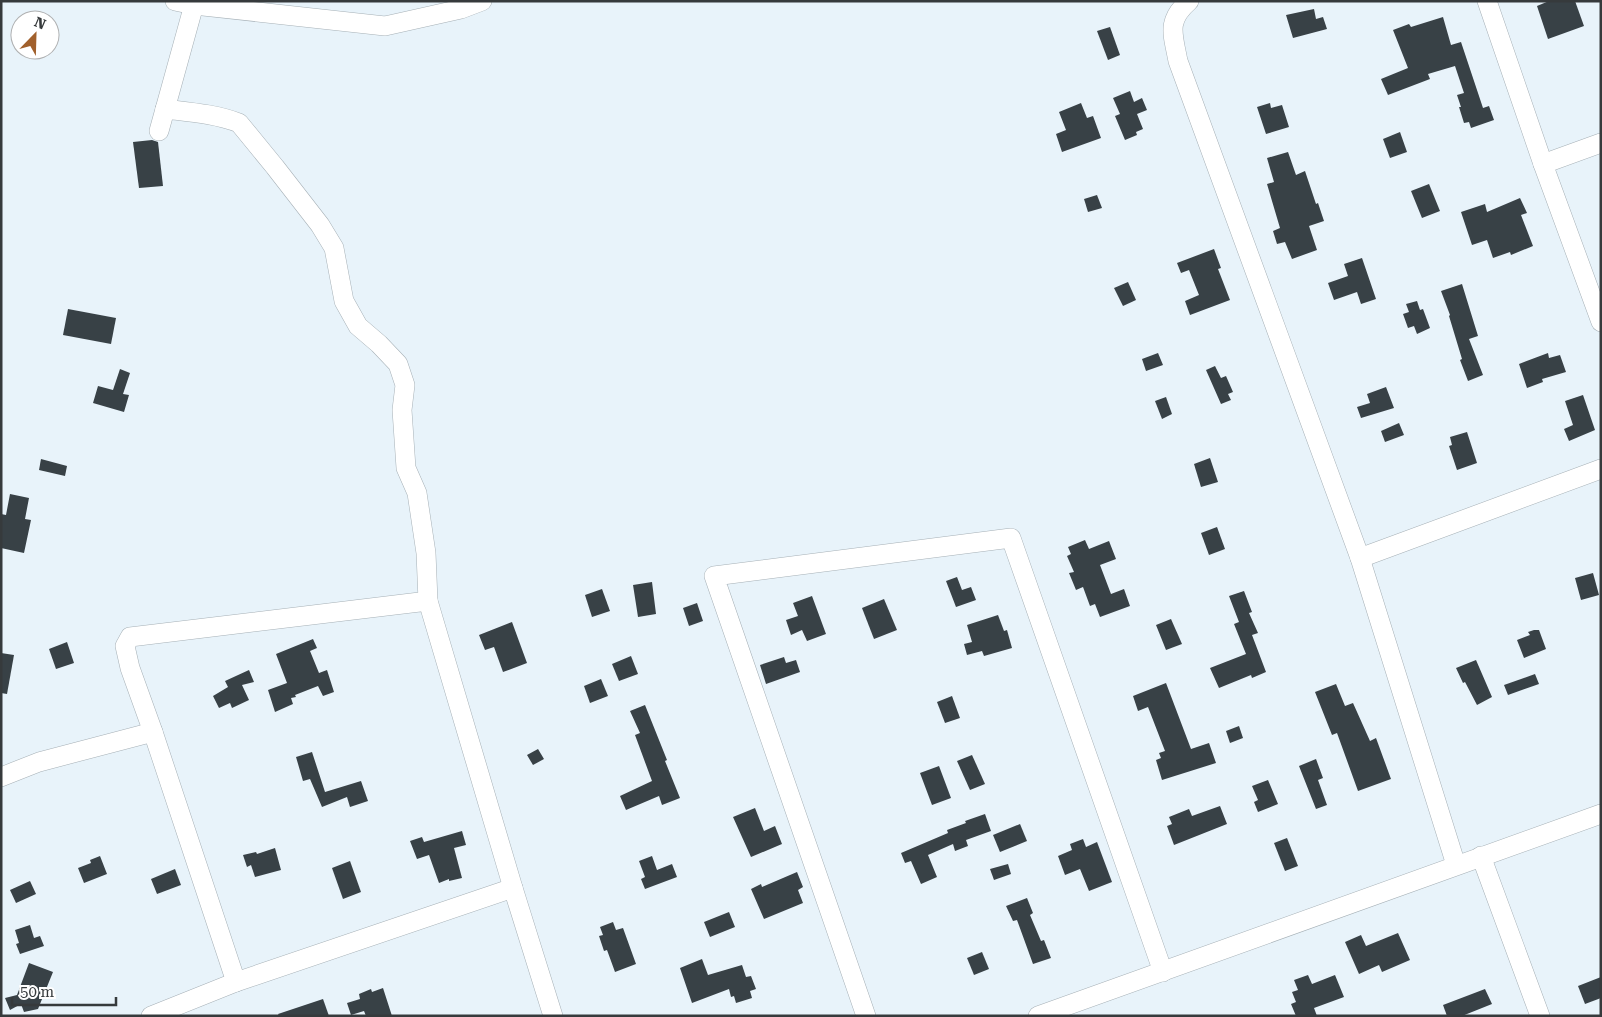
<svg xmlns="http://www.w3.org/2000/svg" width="1602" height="1017" font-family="'Roboto Serif',serif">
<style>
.building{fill:#384146}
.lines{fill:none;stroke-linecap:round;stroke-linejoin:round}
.minor-casing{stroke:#a6b0b6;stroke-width:20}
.minor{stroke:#fff;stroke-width:19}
</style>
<rect width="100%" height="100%" fill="#e8f3fa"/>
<g class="building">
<polygon points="1549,1 1575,1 1584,26 1548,39 1537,6"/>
<polygon points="1314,9 1316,19 1323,17 1327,29 1293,38 1286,15"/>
<polygon points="1443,17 1451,45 1461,42 1483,108 1489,106 1494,120 1471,128 1469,122 1464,123 1459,107 1461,107 1457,95 1464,93 1455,66 1428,74 1430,79 1388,95 1381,79 1408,68 1393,30 1409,24 1411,27"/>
<polygon points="1110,27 1120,55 1108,60 1097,31"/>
<polygon points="1130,91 1134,102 1142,98 1147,110 1137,114 1143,129 1136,132 1137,135 1125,140 1115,116 1120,114 1113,98"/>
<polygon points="1081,103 1087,118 1093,116 1101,138 1062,152 1056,134 1066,130 1059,112"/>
<polygon points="1270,103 1271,108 1282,105 1289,127 1266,134 1257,107"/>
<polygon points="1400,132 1407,152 1390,158 1383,139"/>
<polygon points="152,140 158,142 163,186 139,188 133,142"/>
<polygon points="1288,152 1296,175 1305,171 1316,204 1318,203 1324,221 1309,226 1317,250 1292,259 1285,242 1277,244 1273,231 1280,228 1267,184 1274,182 1267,158"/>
<polygon points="1429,184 1440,211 1422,218 1411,191"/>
<polygon points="1097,195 1102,208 1088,212 1084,199"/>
<polygon points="1520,198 1527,213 1521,215 1533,246 1511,255 1510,252 1493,258 1487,240 1472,245 1461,212 1485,204 1487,212"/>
<polygon points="1214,249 1221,268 1218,269 1230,300 1190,315 1185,301 1199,295 1189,270 1181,273 1177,263"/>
<polygon points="1362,258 1376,299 1361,304 1357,292 1334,300 1328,283 1348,276 1344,264"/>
<polygon points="1128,282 1136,300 1123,306 1114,288"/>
<polygon points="1462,284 1478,336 1469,339 1483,375 1468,381 1460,360 1462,359 1449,316 1450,315 1441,291"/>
<polygon points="1417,301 1420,310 1423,309 1430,328 1417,334 1414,326 1408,328 1403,314 1409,312 1406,304"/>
<polygon points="68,309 116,318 111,344 63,335"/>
<polygon points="1158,353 1163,365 1146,371 1142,359"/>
<polygon points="1548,353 1549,358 1560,355 1566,372 1542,379 1543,382 1527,388 1519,364"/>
<polygon points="1215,366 1221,378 1226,376 1233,392 1228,394 1231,400 1221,404 1206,370"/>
<polygon points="120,369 130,373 123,394 129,395 124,412 93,403 98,386 113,390"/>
<polygon points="1386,387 1394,408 1361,418 1357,407 1370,403 1367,394"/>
<polygon points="1583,395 1595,430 1569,441 1564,429 1573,425 1565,401"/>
<polygon points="1166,397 1172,414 1162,419 1155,401"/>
<polygon points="1399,423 1404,435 1385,442 1381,431"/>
<polygon points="1467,432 1477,463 1457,470 1449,446 1452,445 1450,437"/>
<polygon points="1210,458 1218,482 1201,487 1194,464"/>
<polygon points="41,459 67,466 65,476 39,470"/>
<polygon points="10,494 29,498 25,519 31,520 24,553 1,548 1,514 6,515"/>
<polygon points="1217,527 1225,549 1209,555 1201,533"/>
<polygon points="1085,540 1089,549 1109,541 1116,559 1100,565 1111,594 1124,589 1130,606 1100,617 1095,604 1090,606 1083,587 1076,590 1069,573 1074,572 1067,556 1071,554 1068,547"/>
<polygon points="1593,573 1599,595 1581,600 1575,578"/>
<polygon points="957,577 962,590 971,587 976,600 956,607 946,581"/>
<polygon points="652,582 656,614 638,617 633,585"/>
<polygon points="602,589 610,611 592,617 585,595"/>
<polygon points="1244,591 1252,612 1249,613 1258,633 1252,635 1266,672 1252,678 1251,675 1219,688 1210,668 1246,654 1234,624 1239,622 1229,596"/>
<polygon points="812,596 826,634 807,641 802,630 791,635 786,620 798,616 793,603"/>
<polygon points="884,599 897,630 874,639 862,608"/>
<polygon points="697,603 703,621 689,626 683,608"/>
<polygon points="998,615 1004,631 1007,630 1012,648 984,656 982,651 967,655 964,644 972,642 967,625"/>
<polygon points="1171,619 1182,644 1166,650 1156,625"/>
<polygon points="512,622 527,663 503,672 494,647 485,650 479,635"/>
<polygon points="1534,630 1539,630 1546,649 1524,658 1517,640 1530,635 1528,632"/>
<polygon points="313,639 317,648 310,651 319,673 327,670 334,692 323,696 318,686 295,695 296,697 291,698 293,704 275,712 268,690 287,683 276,654"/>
<polygon points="67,642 74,663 56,669 49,649"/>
<polygon points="1,653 14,655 7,694 1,693"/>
<polygon points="631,656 638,674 619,681 612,664"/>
<polygon points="784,657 786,663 796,660 800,672 766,684 760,665"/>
<polygon points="1476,660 1492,697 1477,705 1465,682 1463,683 1456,668"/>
<polygon points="249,670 254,682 242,685 249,700 232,708 230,703 219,708 213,696 228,687 225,681"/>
<polygon points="1535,674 1539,684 1508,695 1504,685"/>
<polygon points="601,679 608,696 590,703 584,686"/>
<polygon points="1166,683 1191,749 1209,743 1216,763 1162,780 1156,760 1161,758 1159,753 1165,751 1148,707 1138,711 1133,696"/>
<polygon points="1336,684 1345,706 1353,703 1370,741 1376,738 1391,779 1358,791 1337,733 1332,735 1315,692"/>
<polygon points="952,696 960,718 945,723 937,702"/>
<polygon points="645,705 667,760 665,761 680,798 662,805 659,796 626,810 620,796 652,781 635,735 640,733 630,711"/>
<polygon points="1239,726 1243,738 1230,743 1226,731"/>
<polygon points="538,749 544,759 533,765 527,755"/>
<polygon points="312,752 325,792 361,781 368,801 350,807 347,797 322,807 310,779 303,781 296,757"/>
<polygon points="972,755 985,784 970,790 957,761"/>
<polygon points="1316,759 1323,778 1318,780 1327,805 1316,809 1299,766"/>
<polygon points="939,766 951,798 932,805 920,773"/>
<polygon points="1268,780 1278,804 1258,812 1254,802 1258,800 1252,786"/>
<polygon points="1220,806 1227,824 1174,845 1167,826 1172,824 1169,817 1189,809 1192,816"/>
<polygon points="755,808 764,831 775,826 782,844 751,857 733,817"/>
<polygon points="985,814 991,831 966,840 968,846 955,851 953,844 928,855 937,877 921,884 911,861 905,863 901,853 948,833 947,830 966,823 965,821"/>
<polygon points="1020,824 1027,841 1000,852 993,835"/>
<polygon points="462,831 466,845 454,848 462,878 449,881 449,879 439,883 429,855 417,859 410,841 422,837 424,842"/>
<polygon points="1287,838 1298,866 1285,871 1274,843"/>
<polygon points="1083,839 1086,847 1097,842 1112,882 1089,891 1080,869 1065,875 1058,856 1072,850 1070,844"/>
<polygon points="275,848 281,870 255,877 251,865 247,867 243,855 256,852 257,854"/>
<polygon points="100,856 107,874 84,883 78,868 91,863 90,860"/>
<polygon points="652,856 657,870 672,864 677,877 645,889 641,879 645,877 639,861"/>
<polygon points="350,861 361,892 343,899 332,868"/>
<polygon points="1008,864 1011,874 994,880 990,869"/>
<polygon points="175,869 181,885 157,894 151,879"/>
<polygon points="797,872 803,887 798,890 803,903 764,919 751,889 761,884 762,887"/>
<polygon points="30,881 36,894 16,903 10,890"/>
<polygon points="1027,898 1033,913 1030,915 1041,941 1044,940 1051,958 1033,964 1017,920 1013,921 1006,906"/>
<polygon points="729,912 735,927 710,937 704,922"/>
<polygon points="613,922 616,930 623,928 636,964 615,972 607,950 604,951 599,936 603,935 600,927"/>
<polygon points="30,925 34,938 40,936 44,946 20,954 16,944 19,943 15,930"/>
<polygon points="1398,933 1410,960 1382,972 1379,965 1359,974 1345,942 1361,935 1366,946"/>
<polygon points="982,952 989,969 974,975 967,958"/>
<polygon points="702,959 708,975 742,965 746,977 751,976 756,989 750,991 752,998 736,1003 734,996 731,997 729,989 692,1003 680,968"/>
<polygon points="29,963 53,972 38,1009 24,1012 21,1004 10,1010 5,998 17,995"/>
<polygon points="1308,975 1312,984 1335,975 1344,997 1314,1008 1317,1016 1296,1016 1291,1004 1296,1002 1292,992 1298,990 1294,980"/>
<polygon points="1601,977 1601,998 1585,1004 1578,986"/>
<polygon points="383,988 392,1016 366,1016 364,1011 351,1015 347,1003 360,999 359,994 371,989 372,992"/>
<polygon points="1485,989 1492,1004 1462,1016 1447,1016 1443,1005"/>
<polygon points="323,999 329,1016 279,1016 278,1014"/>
</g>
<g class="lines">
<defs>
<g id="minor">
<polyline points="175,1 194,5 385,26 461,9 482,1"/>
<path d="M1189 1C1166 21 1173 34 1178 61L1360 558 1456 865"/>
<polyline points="1487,1 1543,164"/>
<path d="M165 109C189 112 216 114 239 123L275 167 320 225 334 248 344 301 358 326 379 344 398 364 405 385 402 410 406 468 417 493 426 553 428 601"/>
<polyline points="159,131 195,1"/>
<polyline points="1601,143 1543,164 1601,322"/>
<polyline points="1360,558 1601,469"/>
<polyline points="1,777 39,762 153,732"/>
<polyline points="1481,856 1540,1016"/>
<polyline points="236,982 153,732 130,668 125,646 130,637 428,601 513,888 553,1016"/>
<polyline points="151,1016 236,982 513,888"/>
<polyline points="866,1016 714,576 1011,538 1163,972"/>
<polyline points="1038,1016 1601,814"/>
</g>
</defs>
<use href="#minor" class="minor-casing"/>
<use href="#minor" class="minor"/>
</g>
<rect width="1602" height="1017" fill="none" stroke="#363a3c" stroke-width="5"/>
<g transform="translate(35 35) rotate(23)"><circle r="24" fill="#ffffff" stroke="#afb0b1"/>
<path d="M0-4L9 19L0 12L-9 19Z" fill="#a1602c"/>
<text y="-8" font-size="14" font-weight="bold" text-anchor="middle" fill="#363a3c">N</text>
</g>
<path d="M12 997v8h104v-8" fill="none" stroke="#363a3c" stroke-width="2.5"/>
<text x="20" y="997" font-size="15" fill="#363a3c" stroke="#ffffff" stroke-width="4" paint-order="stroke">50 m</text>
</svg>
